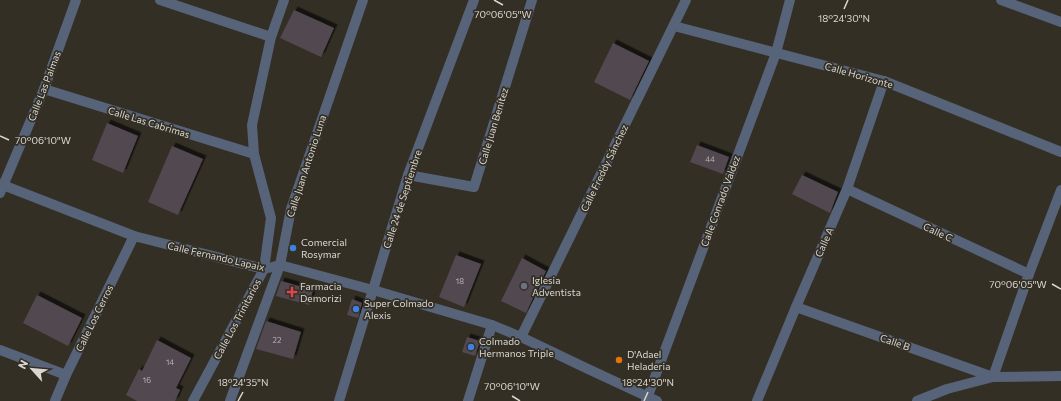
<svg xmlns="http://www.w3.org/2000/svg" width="1061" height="401" font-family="Commissioner,sans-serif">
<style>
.building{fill:#51484f;filter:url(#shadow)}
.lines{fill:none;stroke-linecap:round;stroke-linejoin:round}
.minor{stroke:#576379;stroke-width:10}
.ticks{fill:none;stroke:#dad7d1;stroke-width:1.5}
.shop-dot{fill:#3f7fe0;stroke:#332f25;stroke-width:1.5}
.worship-dot{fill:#6b7280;stroke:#332f25;stroke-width:1.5}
.health-dot{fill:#e0444e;stroke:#332f25;stroke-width:1.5}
.food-dot{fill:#e8710a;stroke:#332f25;stroke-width:1.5}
.labels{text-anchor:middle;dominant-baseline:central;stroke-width:3.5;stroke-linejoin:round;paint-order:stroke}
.number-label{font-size:8px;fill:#b8b3b0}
.street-label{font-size:10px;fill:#dad7d1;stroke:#332f25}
.poi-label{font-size:10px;fill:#dad7d1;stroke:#332f25;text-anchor:start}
.ticks-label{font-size:10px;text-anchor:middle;fill:#dad7d1;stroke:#332f25;stroke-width:3.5;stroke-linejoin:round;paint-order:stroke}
</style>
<defs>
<filter id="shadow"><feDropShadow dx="3.5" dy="-3.5" stdDeviation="0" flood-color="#0009"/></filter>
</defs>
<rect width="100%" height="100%" fill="#332f25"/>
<g class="building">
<polygon points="294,10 334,28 321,57 280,38"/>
<polygon points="613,43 649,61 630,100 594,82"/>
<polygon points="107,123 138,136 123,173 92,160"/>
<polygon points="697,145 729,157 723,174 690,162"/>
<polygon points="172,146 203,159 178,215 148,202"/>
<polygon points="802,175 838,192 830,213 792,194"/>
<polygon points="456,255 481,264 464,307 439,297"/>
<polygon points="522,258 546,271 526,313 501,301"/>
<polygon points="281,281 313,290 309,305 276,296"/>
<polygon points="37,295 82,318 68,346 23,323"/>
<polygon points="352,299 362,303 358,318 347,315"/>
<polygon points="266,321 301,332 293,359 256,349"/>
<polygon points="467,337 480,341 475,356 462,352"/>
<polygon points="157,340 191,358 176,388 180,390 175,401 137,401 126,395 139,369 142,371"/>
</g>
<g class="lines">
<g class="minor">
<polyline points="160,0 271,37"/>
<polyline points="1001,0 1061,22"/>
<polyline points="674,26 884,81 1061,152"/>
<polyline points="44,89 254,154"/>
<polyline points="408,175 474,187 532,0"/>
<polyline points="0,184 134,236 264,269 280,265 373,290 492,325 521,337 588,369 657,401"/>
<polyline points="847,189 1029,274"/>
<polyline points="0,193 44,89 76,0"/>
<polyline points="796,307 993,377 1029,274 1061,190"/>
<polyline points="521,337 686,0"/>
<polyline points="0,350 66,375"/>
<polyline points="55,401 66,375 134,236"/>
<polyline points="193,401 264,269 271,218 254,154 252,125 271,37 284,0"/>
<polyline points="230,401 280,265 291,209 363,0"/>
<polyline points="339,401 408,175 474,0"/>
<polyline points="468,401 492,325"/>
<polyline points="646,401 776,53 790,0"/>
<polyline points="757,401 796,307 847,189 884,81"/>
<polyline points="917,401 947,389 993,377 1061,376"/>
</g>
</g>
<path class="ticks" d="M494 0 503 5M844 9 848 0M0 136 9 140M1052 284 1061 289M512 396 520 401M238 401 243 392M644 401 648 392"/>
<g class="shop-dot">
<circle cx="293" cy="248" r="4"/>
<circle cx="356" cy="309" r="4"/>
<circle cx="471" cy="347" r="4"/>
</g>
<circle class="worship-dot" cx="524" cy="286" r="4"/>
<path class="health-dot" d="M290 286h4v4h4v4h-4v4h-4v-4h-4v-4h4z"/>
<circle class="food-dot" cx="619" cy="360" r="4"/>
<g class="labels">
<g class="number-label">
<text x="710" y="159">44</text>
<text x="460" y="281">18</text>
<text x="277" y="340">22</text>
<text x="170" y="362">14</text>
<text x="147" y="380">16</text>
</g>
<g class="street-label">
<text transform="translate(859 75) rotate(16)">Calle Horizonte</text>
<text transform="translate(44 86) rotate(-69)">Calle Las Palmas</text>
<text transform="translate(149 122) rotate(17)">Calle Las Cabrimas</text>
<text transform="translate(493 126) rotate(-73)">Calle Juan Benítez</text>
<text transform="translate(306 166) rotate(-72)">Calle Juan Antonio Luna</text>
<text transform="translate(604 168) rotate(-64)">Calle Freddy Sánchez</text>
<text transform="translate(402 199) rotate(-72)">Calle 24 de Septiembre</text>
<text transform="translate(720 201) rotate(-70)">Calle Conrado Valdez</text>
<text transform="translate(938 232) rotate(25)">Calle C</text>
<text transform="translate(824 242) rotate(-66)">Calle A</text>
<text transform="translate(216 256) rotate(13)">Calle Fernando Lapaix</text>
<text transform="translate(94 318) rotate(-64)">Calle Los Cerros</text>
<text transform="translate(237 319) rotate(-62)">Calle Los Trinitarios</text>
<text transform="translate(895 342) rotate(19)">Calle B</text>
</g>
<g class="poi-label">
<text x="301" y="242">Comercial<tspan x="301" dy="12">Rosymar</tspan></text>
<text x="532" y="280">Iglesia<tspan x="532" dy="12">Adventista</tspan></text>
<text x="300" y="286">Farmacia<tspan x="300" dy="12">Demorizi</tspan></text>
<text x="364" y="303">Super Colmado<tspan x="364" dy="12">Alexis</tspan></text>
<text x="479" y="341">Colmado<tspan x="479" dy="12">Hermanos Triple</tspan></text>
<text x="627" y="354">D'Adael<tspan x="627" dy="12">Heladeria</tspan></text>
</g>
</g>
<g class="ticks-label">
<text x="503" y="18">70°06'05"W</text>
<text x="844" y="22">18°24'30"N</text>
<text x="43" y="144">70°06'10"W</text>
<text x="1018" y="288">70°06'05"W</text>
<text x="243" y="386">18°24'35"N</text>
<text x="648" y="386">18°24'30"N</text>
<text x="512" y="390">70°06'10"W</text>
</g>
<g transform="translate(32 369) rotate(297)" stroke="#332f25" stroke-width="3" paint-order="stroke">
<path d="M0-3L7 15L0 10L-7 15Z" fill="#dad7d1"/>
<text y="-6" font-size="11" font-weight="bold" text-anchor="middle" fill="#dad7d1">N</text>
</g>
</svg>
